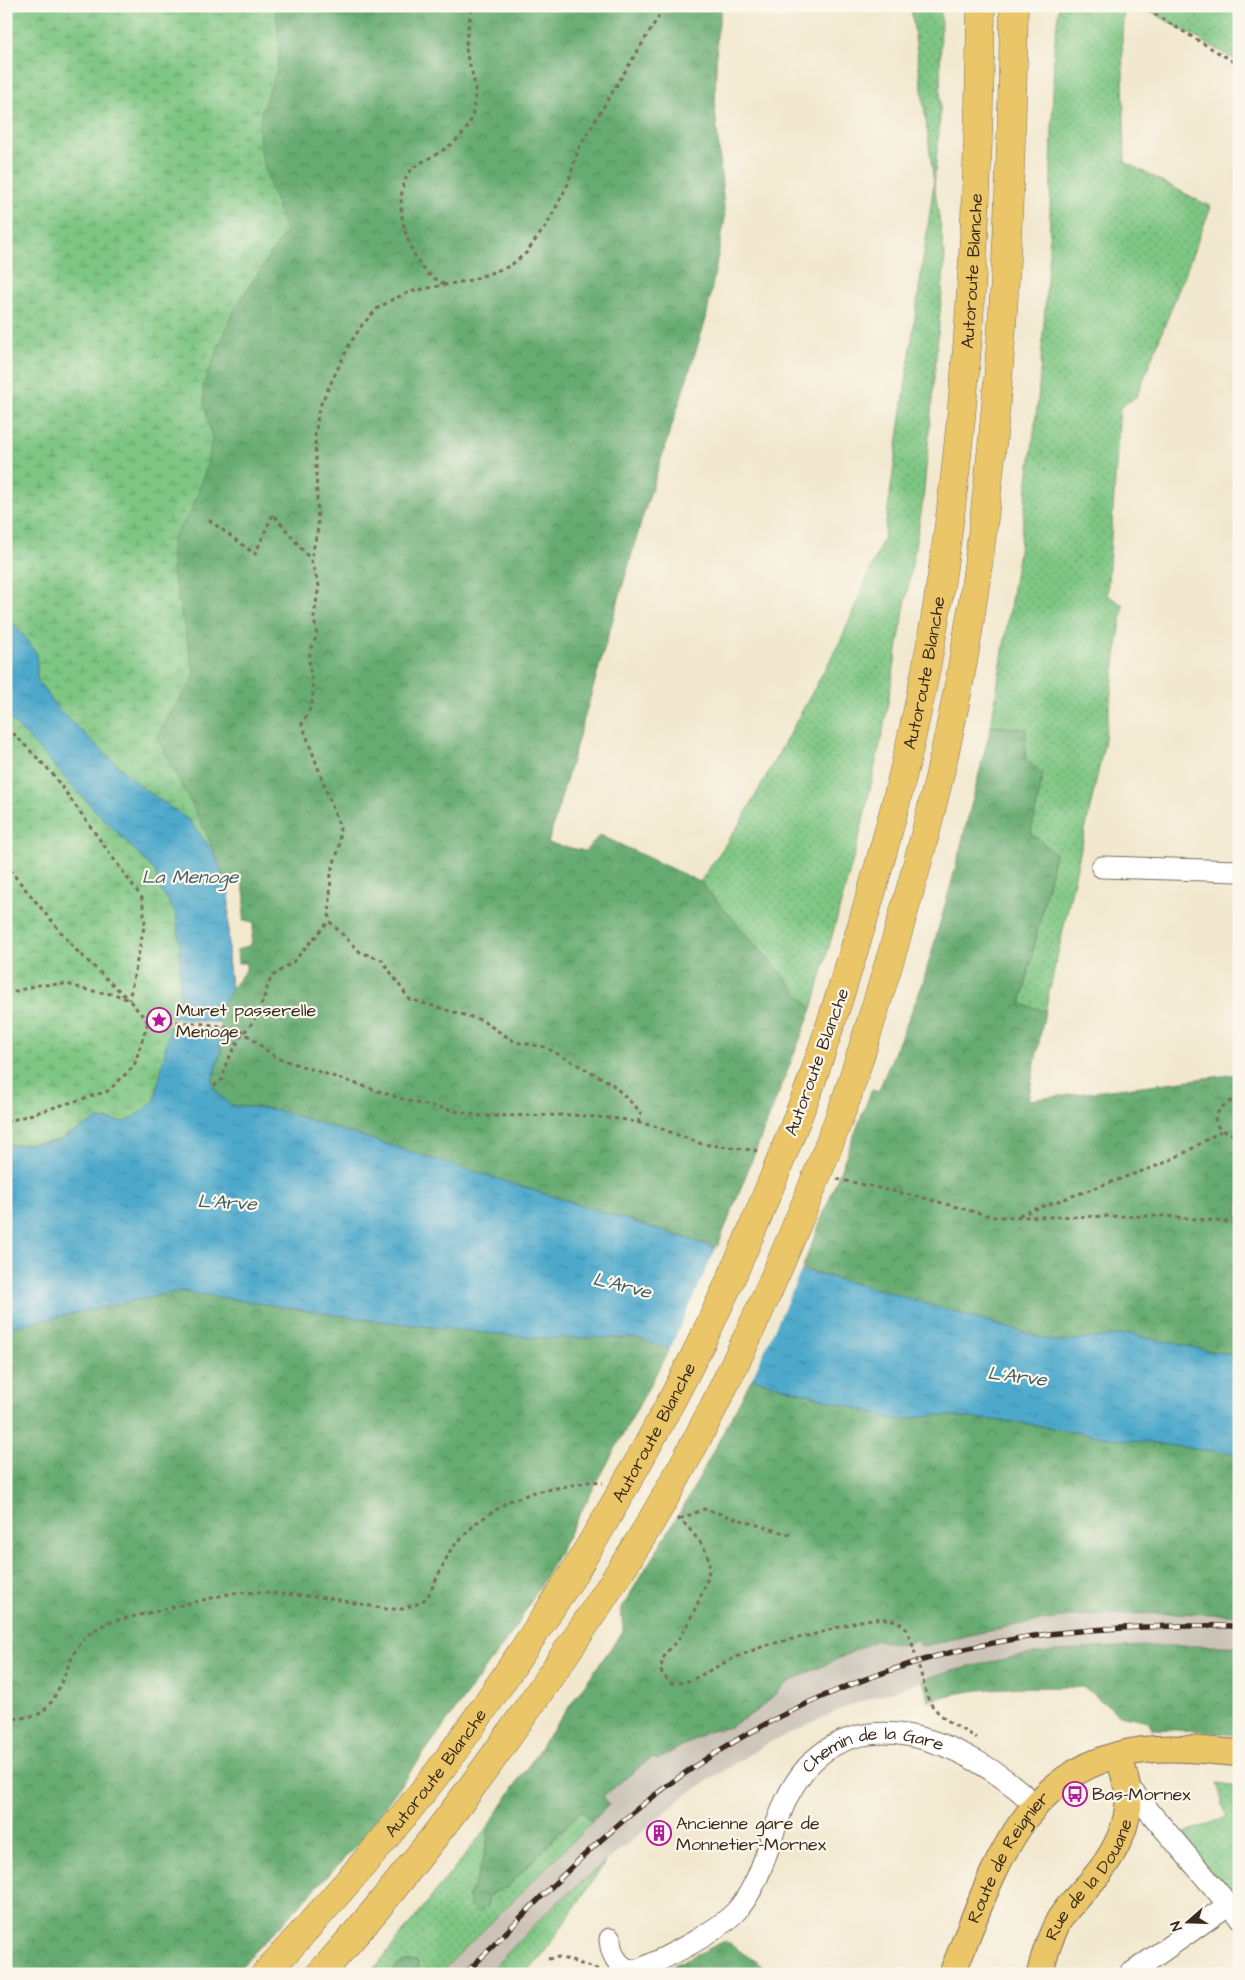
<svg xmlns="http://www.w3.org/2000/svg" width="1245" height="1980" font-family="'Architects Daughter',sans-serif">
<style>
.railway{fill:#cbc2b8}
.grass{fill:url(#grass-dots);stroke:#5c7850}
.forest{fill:url(#forest-crowns);stroke:#506a48}
.wetland{fill:url(#wetland-marsh);stroke:#5c7850}
.water{fill:url(#water-ripples);stroke:#446a74}
.pier{fill:#f2e8cf}
.lines{fill:none;stroke-linecap:round;stroke-linejoin:round}
.minor-casing{stroke:#7b6c5c;stroke-width:23}
.major-casing{stroke:#7b6c5c;stroke-width:28}
.highway-casing{stroke:#7b6c5c;stroke-width:29}
.path{stroke:#7b6c5c;stroke-width:3;stroke-dasharray:4 4;stroke-linecap:butt}
.minor{stroke:#fff;stroke-width:21}
.major{stroke:#eac669;stroke-width:26}
.highway{stroke:#eac669;stroke-width:28}
.rail-casing{stroke:#3b2a1e;stroke-width:5.5}
.rail{stroke:#fbf7ec;stroke-width:4;stroke-dasharray:11;stroke-linecap:butt}
.highway-bridge-casing{stroke:#7b6c5c;stroke-width:29;stroke-linecap:butt}
.path-bridge{stroke:#7b6c5c;stroke-width:3;stroke-dasharray:4 4;stroke-linecap:butt}
.highway-bridge{stroke:#eac669;stroke-width:28}
.labels{text-anchor:middle;dominant-baseline:central;stroke-width:4.5;stroke-linejoin:round;paint-order:stroke}
.street-label{font-size:18px;fill:#3b2a1e;stroke:#fbf7ec}
.poi-label{font-size:18px;fill:#3b2a1e;stroke:#fbf7ec;text-anchor:start}
.water-label{font-size:19px;font-style:italic;fill:#425d63;stroke:#fbf7ec}
</style>
<defs>
<pattern id="grass-dots" width="8" height="8" patternUnits="userSpaceOnUse" patternTransform="scale(1.25)"><rect width="8" height="8" fill="#7ec683"/><path d="M2 2h.1M6 6h.1" fill="none" stroke="#68a16b" stroke-width="1.8" stroke-linecap="round"/></pattern>
<pattern id="forest-crowns" width="20" height="18" patternUnits="userSpaceOnUse" patternTransform="scale(1.25)"><rect width="20" height="18" fill="#66ab71"/><path d="M2 6a3 3 0 1 1 6 0M12 15a3 3 0 1 1 6 0" fill="none" stroke="#558b5c"/></pattern>
<pattern id="wetland-marsh" width="20" height="14" patternUnits="userSpaceOnUse" patternTransform="scale(1.25)"><rect width="20" height="14" fill="#7ec683"/><path d="M1 5h8M5 5V1M11 12h8M15 12V8" fill="none" stroke="#68a16b"/></pattern>
<pattern id="water-ripples" width="26" height="14" patternUnits="userSpaceOnUse" patternTransform="scale(1.25)"><rect width="26" height="14" fill="#4da9cb"/><path d="M2 4q2-2 4 0t4 0M15 11q2-2 4 0t4 0" fill="none" stroke="#418aa4"/></pattern>
</defs>
<rect width="100%" height="100%" fill="#fbf7ec"/>
<filter id="ink" filterUnits="userSpaceOnUse"><feTurbulence type="fractalNoise" baseFrequency=".02" numOctaves="2"/><feDisplacementMap in="SourceGraphic" scale="10" xChannelSelector="R" yChannelSelector="G"/><feConvolveMatrix kernelMatrix="1 2 1 2 8 2 1 2 1" color-interpolation-filters="sRGB"/></filter>
<filter id="wash" filterUnits="userSpaceOnUse"><feTurbulence type="fractalNoise" baseFrequency=".0096" numOctaves="4" result="noise"/><feDisplacementMap in="SourceGraphic" scale="20" xChannelSelector="R" yChannelSelector="G"/><feGaussianBlur stdDeviation="1.12" result="paint"/><feColorMatrix in="noise" values="0 0 0 0 0 0 0 0 0 0 0 0 0 0 0 0 0 1.4 0 .05"/><feComposite in="paint" operator="in"/></filter>
<g filter="url(#wash)">
<rect width="100%" height="100%" fill="#f2e8cf"/>
<polygon class="railway" points="1140,1613 1239,1614 1239,1646 1180,1646 1045,1653 981,1663 927,1678 923,1681 850,1705 764,1745 687,1794 552,1907 487,1974 439,1974 609,1805 602,1796 652,1757 657,1760 707,1732 730,1727 758,1710 787,1683 877,1640 901,1645 918,1640 920,1647 981,1632 1042,1622 1081,1616"/>
<g class="grass">
<polygon points="911,6 941,6 940,118 934,183 945,258 923,501 883,731 860,834 812,1009 700,882 742,820 841,640 884,537 934,183"/>
<polygon points="1059,6 1124,6 1122,34 1125,162 1211,207 1137,396 1120,408 1107,595 1123,605 1104,745 1045,1011 1021,1005 1055,854 1031,833 1043,775 1025,759 1026,729 991,726 1020,545 1038,400 1049,254 1054,49"/>
<polygon points="1141,6 1239,6 1239,62"/>
<polygon points="1217,1784 1239,1787 1239,1905 1179,1835 1227,1817"/>
<path d="M582 1810 592 1822 439 1974H370L489 1825C486 1850 481 1874 468 1896L488 1903 489 1895 507 1887Z"/>
<polygon points="606,1861 541,1957 524,1974 487,1974 552,1907"/>
</g>
<g class="forest">
<polygon points="11,6 722,6 717,35 715,108 725,218 706,319 642,519 548,843 585,851 600,835 700,882 812,1009 717,1248 278,1110 230,1105 215,1091 212,1080 221,1051 217,1013 231,989 246,970 246,963 238,963 237,950 251,945 254,922 243,920 245,897 242,881 235,877 223,878 214,853 145,725 6,15"/>
<polygon points="991,726 1026,729 1025,759 1043,775 1031,833 1055,853 1021,1004 1045,1011 1028,1100 1239,1074 1239,1357 1130,1334 1056,1342 884,1291 802,1269 872,1089 878,1092 922,986 953,877"/>
<polygon points="180,1291 369,1320 532,1338 637,1338 670,1348 551,1567 516,1627 357,1845 234,1974 6,1974 6,1328"/>
<path d="M752 1378 897 1420 939 1415 1024 1423 1110 1438 1239 1454V1614C1186 1614 1134 1612 1082 1616 1027 1621 973 1634 920 1647L918 1641 901 1645 877 1640 787 1683 758 1710 730 1727 707 1732 657 1760 652 1757 603 1796 609 1805 592 1822 581 1810 507 1887 489 1895C488 1905 486 1909 477 1913L470 1906 468 1896 475 1884 487 1847 489 1825 548 1736 623 1631 621 1609 688 1499Z"/>
<path d="M1239 1646V1736L1201 1731 1151 1729 1149 1721 1119 1715 1084 1687C1033 1688 979 1684 929 1701L923 1681 927 1678C967 1667 1006 1657 1047 1652 1111 1645 1175 1646 1239 1646Z"/>
<polygon points="725,1941 768,1970 766,1974 655,1974"/>
<path d="M412 1961 418 1963 417 1974H392C395 1964 402 1962 412 1961Z"/>
</g>
<path class="wetland" d="M6 6H275C277 26 282 48 277 68 271 90 258 111 259 135 261 168 276 200 286 231L235 308 203 385 204 403 212 438 208 462 192 510 172 538V571L195 677 166 719 157 738 205 830 229 890 228 958 231 989 217 1013 221 1051 212 1080 215 1091 230 1105 143 1112 126 1122 98 1119 58 1141 6 1146V728L11 727 6 723Z"/>
<polygon class="water" points="6,613 37,654 37,679 58,709 140,786 189,820 214,853 229,890 228,958 231,989 217,1013 221,1051 212,1080 215,1091 230,1105 278,1110 717,1248 884,1291 1056,1342 1130,1334 1239,1357 1239,1454 1110,1438 1024,1423 939,1415 897,1420 752,1378 637,1338 532,1338 369,1320 180,1291 6,1328 6,1146 58,1141 98,1119 126,1122 143,1111 155,1099 172,1019 180,999 180,945 176,913 162,892 155,871 84,799 30,739 6,715"/>
<g class="pier">
<polygon points="170,1019 220,1024 220,1029 170,1025"/>
<polygon points="717,1246 803,1267 751,1380 669,1351"/>
</g>
</g>
<g filter="url(#ink)">
<g class="lines">
<defs>
<g id="minor">
<polyline points="1102,867 1239,871"/>
<polyline points="1126,1784 1239,1917"/>
<path id="s1" d="M610 1939C611 1957 623 1977 643 1968 669 1956 721 1930 739 1908 765 1876 770 1831 789 1794 845 1687 969 1741 1035 1805"/>
<polyline points="1130,1974 1228,1905"/>
</g>
<g id="major">
<path id="s2" d="M952 1974C993 1874 1019 1766 1144 1750 1175 1746 1208 1751 1239 1753"/>
<path id="s3" d="M1040 1974C1044 1955 1050 1937 1059 1920 1068 1906 1080 1894 1091 1882 1109 1862 1125 1835 1128 1808 1130 1790 1123 1772 1119 1755"/>
</g>
<g id="highway">
<path id="s4" d="M811 1083C860 938 904 793 931 642 968 432 978 219 981 6"/>
<path d="M847 1097C895 949 940 799 966 645 1001 434 1011 220 1014 6"/>
<path id="s5" d="M265 1974C327 1907 387 1839 442 1767 487 1706 528 1643 570 1579"/>
<path d="M320 1974C425 1858 516 1729 602 1599"/>
</g>
</defs>
<use href="#minor" class="minor-casing"/>
<use href="#major" class="major-casing"/>
<use href="#highway" class="highway-casing"/>
<g class="path">
<polyline points="1141,6 1239,65"/>
<path d="M444 284C439 281 433 278 428 274 406 252 389 194 412 169 416 164 425 161 431 157 445 150 464 137 470 122 475 109 477 91 473 77 472 69 468 62 467 55 464 40 470 21 472 6"/>
<polyline points="209,520 255,554 273,514 311,560"/>
<polyline points="6,729 14,734 51,772 142,898 145,922 129,1000"/>
<polyline points="6,862 13,874 75,949 127,998"/>
<path d="M6 994 38 985 67 984 87 990 117 995 129 1000 148 1022C167 1021 224 1023 240 1031 254 1038 264 1050 277 1058L412 1102 481 1116 573 1115 621 1119 654 1126 702 1144 761 1151"/>
<polyline points="214,1086 223,1079 226,1064 243,1032 248,1029 258,1014 271,977 293,962 329,921"/>
<path d="M1239 1097C1232 1101 1223 1104 1219 1111 1207 1126 1226 1134 1239 1135"/>
<polyline points="6,1122 108,1091 134,1066 148,1022"/>
<path d="M638 1123 641 1112 611 1083 545 1047 515 1042 481 1020 409 999 382 960 360 952 329 921 331 871 339 849 340 828 302 724C305 718 311 709 312 703 316 679 301 658 317 637L314 616 319 586 311 560 318 528 315 437 319 408 349 345 362 325 378 308 393 299 413 291 471 280 510 266 526 253 548 223 568 184 579 147 665 6"/>
<polyline points="837,1179 920,1197 994,1217 1163,1216 1239,1223"/>
<polyline points="1019,1215 1162,1164 1188,1151 1221,1131"/>
<path d="M677 1518C685 1523 690 1530 696 1537 716 1560 710 1575 699 1600 693 1613 687 1627 679 1638 669 1651 659 1656 662 1674L671 1683C690 1684 704 1673 720 1665 733 1658 746 1653 759 1648 778 1641 796 1639 815 1634 838 1629 888 1605 906 1629 909 1632 910 1639 912 1643"/>
<polyline points="680,1519 704,1509 794,1536"/>
<path d="M923 1681C925 1688 926 1695 929 1701 940 1719 960 1728 977 1738"/>
<path d="M6 1720C15 1718 25 1718 34 1716 58 1709 65 1664 79 1645 86 1633 98 1628 110 1622L233 1593 260 1592 329 1598 386 1609H402L417 1604 427 1598 451 1549 476 1523 509 1501 535 1492 594 1481 603 1483"/>
<polyline points="548,1959 559,1957 600,1970"/>
</g>
<use href="#minor" class="minor"/>
<use href="#major" class="major"/>
<use href="#highway" class="highway"/>
<defs>
<path id="rail" d="M465 1974C529 1910 590 1843 663 1789 774 1706 911 1651 1049 1634 1112 1627 1175 1625 1239 1626"/>
</defs>
<use href="#rail" class="rail-casing"/>
<use href="#rail" class="rail"/>
<defs>
<g id="highway-bridge">
<path id="s6" d="M570 1579C615 1505 658 1429 697 1351 740 1264 776 1173 811 1083"/>
<path d="M602 1599C618 1574 634 1550 649 1525 729 1390 792 1245 847 1097"/>
</g>
</defs>
<use href="#highway-bridge" class="highway-bridge-casing"/>
<polyline class="path-bridge" points="912,1643 923,1681"/>
<use href="#highway-bridge" class="highway-bridge"/>
</g>
</g>
<defs>
<symbol id="sight-ring" viewBox="-11 -11 22 22"><circle r="9.5" fill="#fbf7ec" stroke="#b5179e" stroke-width="1.5"/><path d="M0-6L1.8-2.2L6-1.7L2.9 1.2L3.7 5.4L0 3.3L-3.7 5.4L-2.9 1.2L-6-1.7L-1.8-2.2Z" fill="#b5179e"/></symbol>
<symbol id="bus-ring" viewBox="-11 -11 22 22"><circle r="9.5" fill="#fbf7ec" stroke="#b5179e" stroke-width="1.5"/><path d="M-5-6H5V4H4V6H2V4H-2V6H-4V4H-5ZM-3.5-4V0h7V-4ZM-3.5 1.2v1.5H-2V1.2ZM2 1.2v1.5H3.5V1.2Z" fill="#b5179e"/></symbol>
<symbol id="building-ring" viewBox="-11 -11 22 22"><circle r="9.5" fill="#fbf7ec" stroke="#b5179e" stroke-width="1.5"/><path d="M-4-6H4V6H1V3H-1V6H-4ZM-2.5-4.3h1.7v1.8h-1.7ZM.8-4.3h1.7v1.8H.8ZM-2.5-1h1.7V.8h-1.7ZM.8-1h1.7V.8H.8Z" fill="#b5179e"/></symbol>
</defs>
<g fill-rule="evenodd">
<use href="#sight-ring" x="145" y="1006" width="28" height="28"/>
<use href="#bus-ring" x="1061" y="1780" width="28" height="28"/>
<use href="#building-ring" x="645" y="1819" width="28" height="28"/>
</g>
<g class="labels">
<g class="street-label">
<text stroke="none"><textPath href="#s4" startOffset="831">Autoroute Blanche</textPath></text>
<text stroke="none"><textPath href="#s4" startOffset="426">Autoroute Blanche</textPath></text>
<text transform="translate(817 1062) rotate(-70)">Autoroute Blanche</text>
<text stroke="none"><textPath href="#s6" startOffset="169">Autoroute Blanche</textPath></text>
<text stroke="none"><textPath href="#s1" startOffset="396">Chemin de la Gare</textPath></text>
<text stroke="none"><textPath href="#s5" startOffset="264">Autoroute Blanche</textPath></text>
<text stroke="none"><textPath href="#s2" startOffset="130">Route de Reignier</textPath></text>
<text stroke="none"><textPath href="#s3" startOffset="108">Rue de la Douane</textPath></text>
</g>
<g class="poi-label">
<text x="176" y="1010">Muret passerelle<tspan x="176" dy="21">Menoge</tspan></text>
<text x="1092" y="1794">Bas-Mornex</text>
<text x="676" y="1823">Ancienne gare de<tspan x="676" dy="21">Monnetier-Mornex</tspan></text>
</g>
<g class="water-label">
<text x="190" y="877">La Menoge</text>
<text transform="translate(227 1203) rotate(3)">L'Arve</text>
<text transform="translate(622 1286) rotate(14)">L'Arve</text>
<text transform="translate(1017 1377) rotate(7)">L'Arve</text>
</g>
</g>
<rect width="1245" height="1980" fill="none" stroke="#fbf7ec" stroke-width="25"/>
<g transform="translate(1188 1922) rotate(250)" stroke="#fbf7ec" stroke-width="4" paint-order="stroke">
<path d="M0-4L9 19L0 12L-9 19Z" fill="#3b2a1e"/>
<text y="-8" font-size="14" font-weight="bold" text-anchor="middle" fill="#3b2a1e">N</text>
</g>
</svg>
